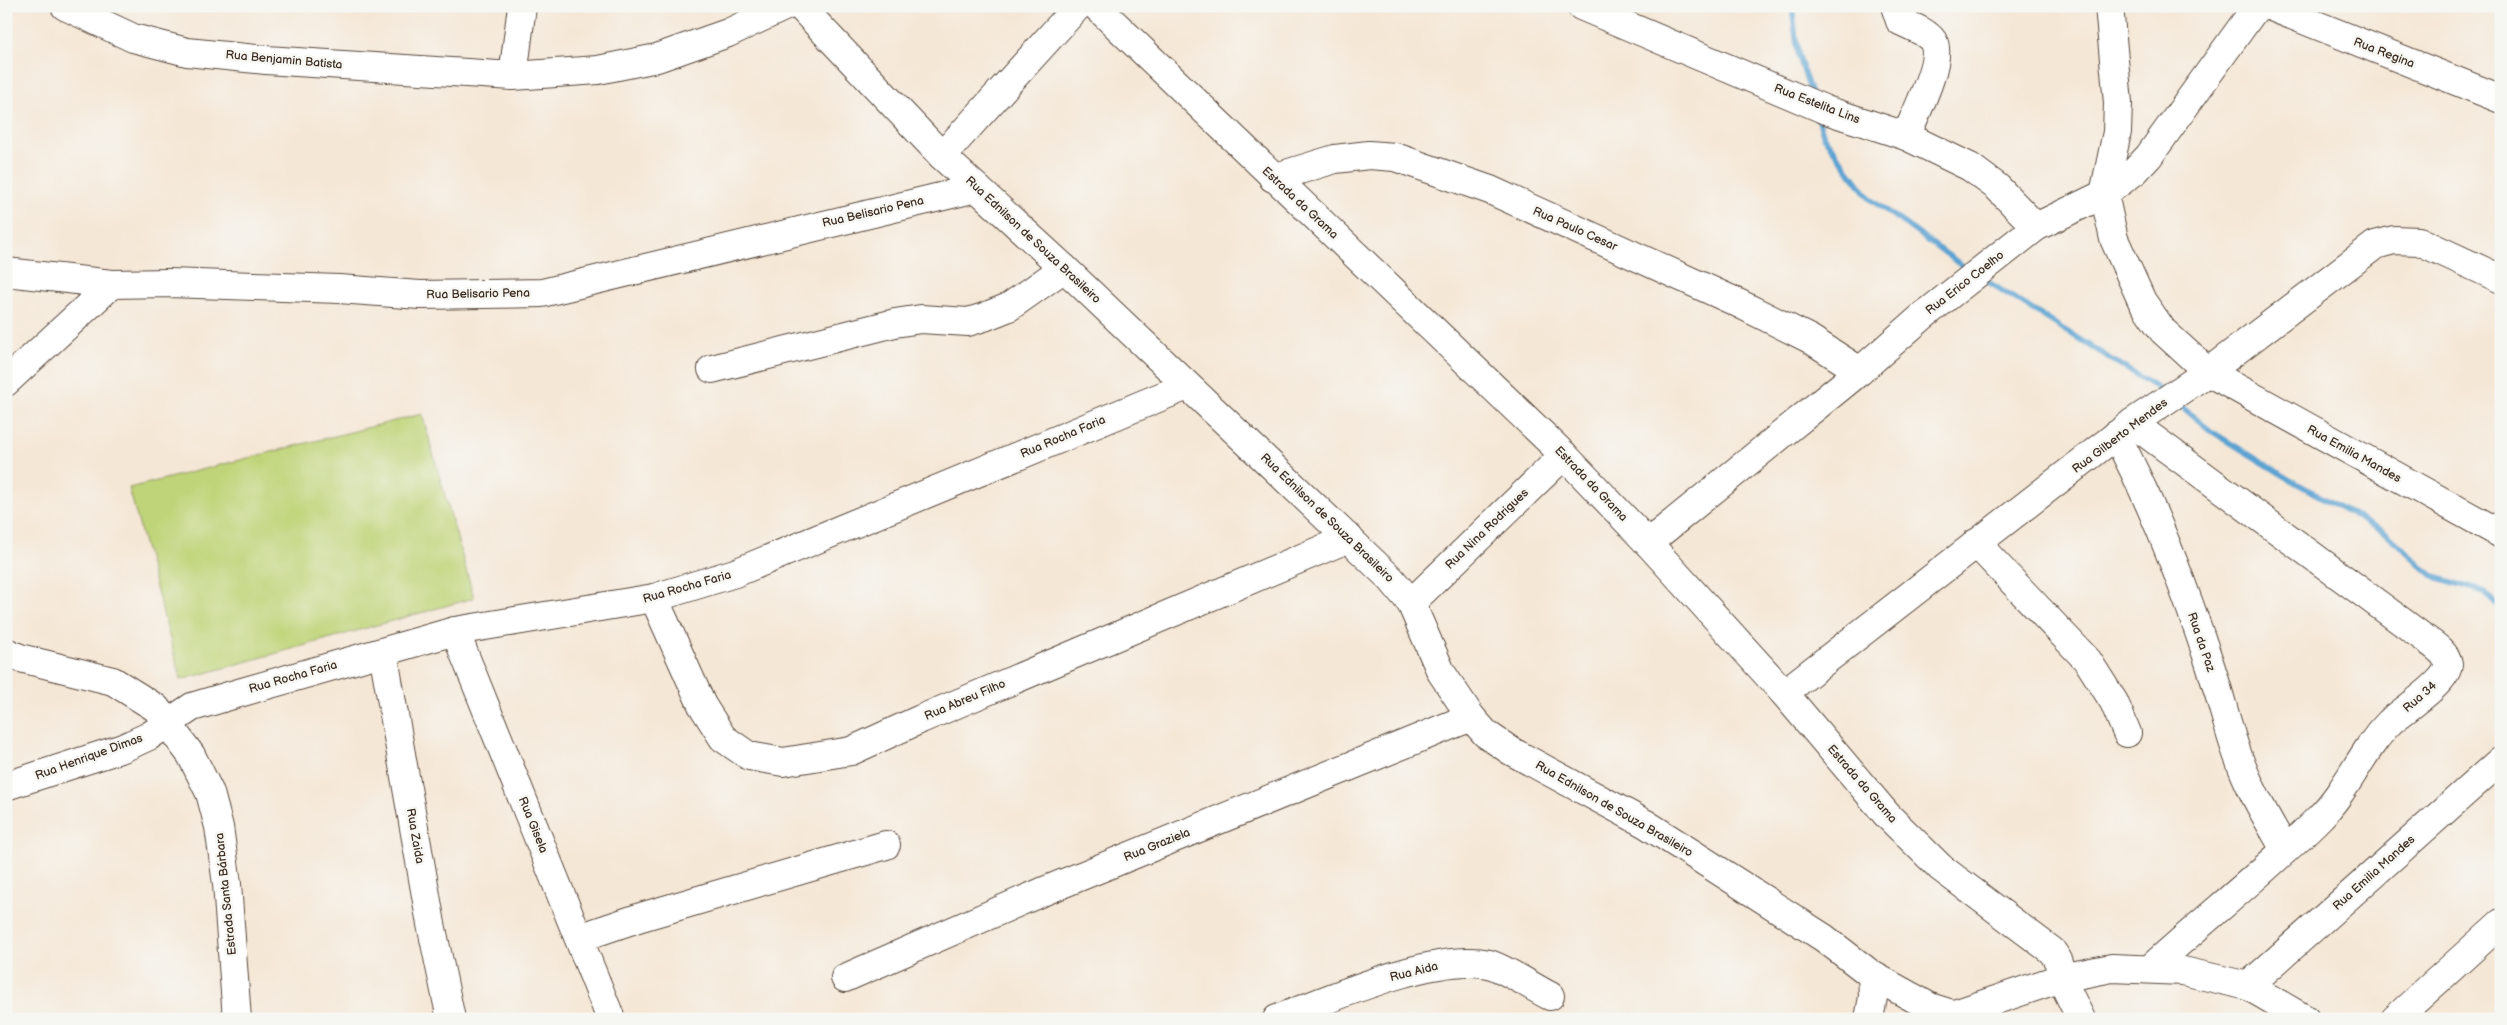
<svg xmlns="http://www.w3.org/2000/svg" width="2507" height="1025" font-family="'Balsamiq Sans',sans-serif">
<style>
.green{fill:#bfd478;stroke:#7d7f4b}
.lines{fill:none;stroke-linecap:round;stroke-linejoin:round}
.stream{stroke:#5ca3d2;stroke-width:5.5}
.minor-casing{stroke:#57463a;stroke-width:30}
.minor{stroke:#fff;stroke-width:28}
.labels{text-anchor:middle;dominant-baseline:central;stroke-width:5;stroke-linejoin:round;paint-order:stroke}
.street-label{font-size:12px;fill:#3b2a1e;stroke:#f6f6f2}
</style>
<rect width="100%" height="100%" fill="#f6f6f2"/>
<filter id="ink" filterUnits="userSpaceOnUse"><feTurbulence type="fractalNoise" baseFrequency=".02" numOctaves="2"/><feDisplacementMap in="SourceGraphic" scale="10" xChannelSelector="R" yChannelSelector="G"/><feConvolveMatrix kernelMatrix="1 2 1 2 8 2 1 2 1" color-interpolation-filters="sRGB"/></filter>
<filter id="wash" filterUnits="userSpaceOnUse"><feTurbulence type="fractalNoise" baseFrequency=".0096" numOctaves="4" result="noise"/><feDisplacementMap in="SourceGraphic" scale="20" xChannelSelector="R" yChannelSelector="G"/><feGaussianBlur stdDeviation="1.12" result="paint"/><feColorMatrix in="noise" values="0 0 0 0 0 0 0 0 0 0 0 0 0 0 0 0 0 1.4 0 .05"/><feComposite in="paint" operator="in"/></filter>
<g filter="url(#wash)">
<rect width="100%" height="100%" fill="#f5e7d6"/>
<polygon class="green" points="422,414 474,598 181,680 129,488"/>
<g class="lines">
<g class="stream">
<polyline points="1792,6 1798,54 1811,94"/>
<polyline points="1817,115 1824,137 1870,199 1970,271"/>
<polyline points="1982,278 2165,393"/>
<polyline points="2176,402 2211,431 2291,480 2387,534 2434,577 2485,592 2501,609"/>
</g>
</g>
</g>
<g filter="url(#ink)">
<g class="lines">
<defs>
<g id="minor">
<polyline points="65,6 133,38 187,52 266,60 513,76 598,70 657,58 728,33 786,6"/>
<polyline points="800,6 942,156 1064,268 1391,579 1411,603 1441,672 1471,717 1486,734 1511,751 1646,824 1824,938 1872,975 1873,997 1869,1019"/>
<polyline points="1096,6 1564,455 1648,543 1784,693 1887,815 1941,868 2052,951 2059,962 2061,978 2081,1019"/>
<polyline points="1581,6 1826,110 1906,136 1970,167 1997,187 2036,227"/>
<path d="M1895 6 1900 21C1910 26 1926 31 1933 41 1944 59 1914 117 1906 136"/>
<polyline points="2109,6 2118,103 2117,132 2104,194 2114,239 2142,301 2163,331 2208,372 2501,534"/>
<polyline points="2269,6 2501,99"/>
<polyline points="513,76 522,6"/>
<polyline points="942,156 1078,6"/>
<polyline points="1273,178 1335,159 1369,155 1395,157 1490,190 1734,301 1810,339 1860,371"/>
<polyline points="6,272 112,284"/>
<polyline points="712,369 895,323 921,319 968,322 984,317 1009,307 1064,268"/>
<polyline points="6,382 112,284 169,283 339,289 420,295 542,293 977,188"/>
<path d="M2132 423 2420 635C2429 642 2447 652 2448 664 2448 682 2403 710 2390 722 2362 750 2348 789 2320 817 2267 870 2207 917 2151 968"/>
<path d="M2116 435C2156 510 2186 591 2212 671 2224 708 2232 747 2249 783 2259 806 2273 828 2285 850"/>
<polyline points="1648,543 1860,371 1923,316 2036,227 2104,194 2135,171 2149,156 2257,6"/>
<polyline points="1976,543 2088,661 2114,702 2127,733"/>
<polyline points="654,598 702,705 723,738 749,756 783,762 851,751 921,719 1349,538"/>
<polyline points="1411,603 1564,455"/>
<polyline points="455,631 611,1019"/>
<polyline points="6,652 20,658 113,681 156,708 191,755 210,793 219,827 227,884 237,1019"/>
<polyline points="383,652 431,924 451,1019"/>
<polyline points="1784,693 2132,423 2208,372 2375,245 2394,240 2419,241 2501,279"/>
<polyline points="6,786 123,748 149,736 192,707 239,693 455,631 654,598 735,573 1187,386"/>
<polyline points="579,938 641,917 886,845"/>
<polyline points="1872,975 1930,1007 1952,1014"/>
<polyline points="845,978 1042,892 1471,717"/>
<polyline points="2248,986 2501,760"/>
<path d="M1277 1019C1330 999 1434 952 1489 964 1504 968 1534 988 1550 996"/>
<polyline points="1940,1019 2061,978 2112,968 2183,971 2248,986 2305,1019"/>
<polyline points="2395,1019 2501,923"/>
</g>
</defs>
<use href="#minor" class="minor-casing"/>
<use href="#minor" class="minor"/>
</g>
</g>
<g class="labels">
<g class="street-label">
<text transform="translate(2384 53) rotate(21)">Rua Regina</text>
<text transform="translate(284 60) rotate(5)">Rua Benjamin Batista</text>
<text transform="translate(1817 104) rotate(21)">Rua Estelita Lins</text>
<text transform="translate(1300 203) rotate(43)">Estrada da Grama</text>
<text transform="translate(873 212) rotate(-13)">Rua Belisario Pena</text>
<text transform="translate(1575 229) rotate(24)">Rua Paulo Cesar</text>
<text transform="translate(1033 240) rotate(43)">Rua Ednilson de Souza Brasileiro</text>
<text transform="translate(1965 283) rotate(-38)">Rua Erico Coelho</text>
<text transform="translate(478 294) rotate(-1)">Rua Belisario Pena</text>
<text transform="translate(2120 436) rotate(-37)">Rua Gilberto Mendes</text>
<text transform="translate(1063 437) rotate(-23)">Rua Rocha Faria</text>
<text transform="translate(2354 454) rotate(29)">Rua Emilia Mandes</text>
<text transform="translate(1591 484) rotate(46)">Estrada da Grama</text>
<text transform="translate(1327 518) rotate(44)">Rua Ednilson de Souza Brasileiro</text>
<text transform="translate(1487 529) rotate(-44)">Rua Nina Rodrigues</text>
<text transform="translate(687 587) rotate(-16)">Rua Rocha Faria</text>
<text transform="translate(2201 642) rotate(71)">Rua da Paz</text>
<text transform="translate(293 677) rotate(-16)">Rua Rocha Faria</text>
<text transform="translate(2420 697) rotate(-41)">Rua 34</text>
<text transform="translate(965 700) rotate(-23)">Rua Abreu Filho</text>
<text transform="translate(89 757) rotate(-20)">Rua Henrique Dimas</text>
<text transform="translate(1862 784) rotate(49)">Estrada da Grama</text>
<text transform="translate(1614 809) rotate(30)">Rua Ednilson de Souza Brasileiro</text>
<text transform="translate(533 825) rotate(68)">Rua Gisela</text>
<text transform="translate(415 836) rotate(80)">Rua Zaida</text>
<text transform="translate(1157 845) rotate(-22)">Rua Graziela</text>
<text transform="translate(2374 873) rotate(-42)">Rua Emilia Mandes</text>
<text transform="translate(226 894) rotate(-96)">Estrada Santa Bárbara</text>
<text transform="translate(1414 972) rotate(-14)">Rua Aida</text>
</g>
</g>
<rect width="2507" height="1025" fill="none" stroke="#f6f6f2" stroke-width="25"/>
</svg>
